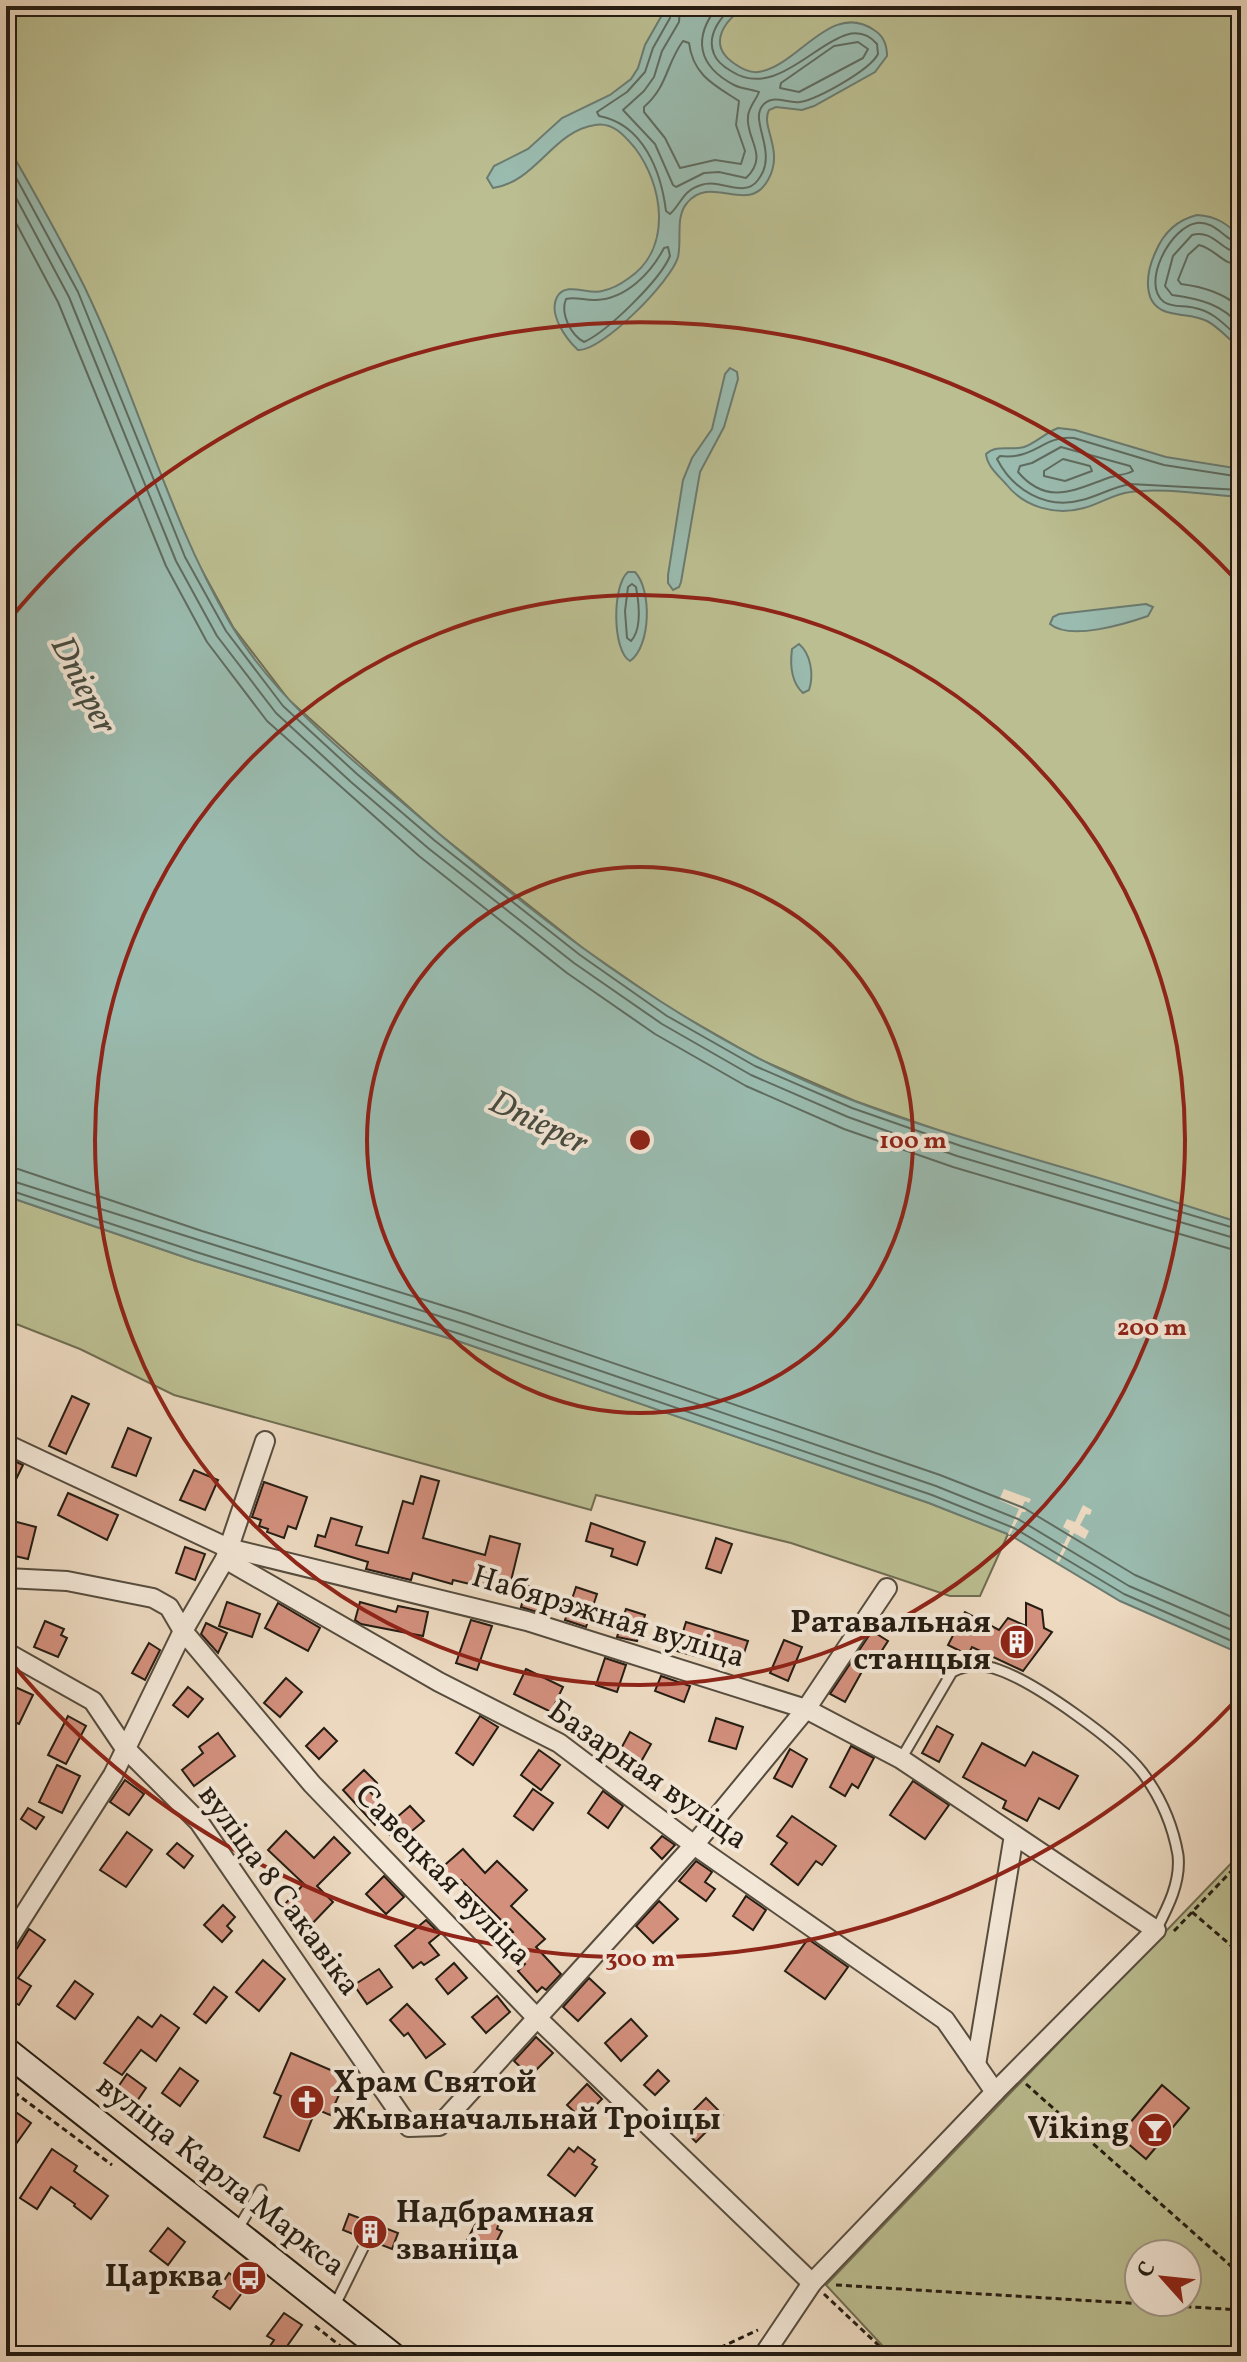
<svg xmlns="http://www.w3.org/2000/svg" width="1247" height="2362" font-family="Vollkorn,serif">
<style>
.green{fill:#bbbe91;stroke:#706d52;stroke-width:2;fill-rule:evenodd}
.water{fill:#9abbaf;stroke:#6b7b70;stroke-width:2}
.pier{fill:#eddac1}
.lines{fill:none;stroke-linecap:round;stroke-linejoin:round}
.shore{stroke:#5f6c60;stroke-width:2}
.building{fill:#d3907d;stroke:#241c12;stroke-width:2}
.service-casing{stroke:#564c3e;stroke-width:13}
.minor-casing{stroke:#564c3e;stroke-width:22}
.secondary-casing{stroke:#241c12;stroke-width:30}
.path{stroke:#241c12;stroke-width:3;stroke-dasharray:6 4;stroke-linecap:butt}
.service{stroke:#f3e7d7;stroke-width:9}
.minor{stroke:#f3e7d7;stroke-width:18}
.secondary{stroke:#f3e7d7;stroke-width:26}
.ring{fill:none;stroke:#8f2418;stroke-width:4}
.labels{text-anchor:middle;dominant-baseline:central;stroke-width:8;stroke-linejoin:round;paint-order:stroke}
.street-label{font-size:32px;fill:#241c12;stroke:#f3e7d7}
.poi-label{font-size:32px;font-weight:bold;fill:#241c12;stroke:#f3e7d7;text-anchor:end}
.water-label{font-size:34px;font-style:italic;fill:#474c41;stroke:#f3e7d7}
.centre{fill:#8f2418;stroke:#f3e7d7;stroke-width:4}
.ring-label{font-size:24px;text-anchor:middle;font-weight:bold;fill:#8f2418;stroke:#f3e7d7;stroke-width:8;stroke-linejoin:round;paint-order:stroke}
</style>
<rect width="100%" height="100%" fill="#eddac1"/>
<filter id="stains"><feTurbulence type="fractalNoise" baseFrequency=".0025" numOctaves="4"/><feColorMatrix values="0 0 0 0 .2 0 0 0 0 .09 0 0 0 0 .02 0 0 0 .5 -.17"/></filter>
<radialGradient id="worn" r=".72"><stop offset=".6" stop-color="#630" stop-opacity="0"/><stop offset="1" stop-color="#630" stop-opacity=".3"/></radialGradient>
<g class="green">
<polygon points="6,6 1241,6 1241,1223 963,1139 855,1101 759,1059 671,1009 584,949 439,834 289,700 233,627 193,554 85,289 6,143"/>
<polygon points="6,1196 193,1260 458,1341 929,1503 1008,1534 980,1596 950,1596 791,1543 596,1495 591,1510 174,1395 80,1349 6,1320"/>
<path d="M1241 1853V2356H892L826 2285ZM1139 2254H1187V2302H1139Z"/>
</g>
<g class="water">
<path d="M662 6H747C724 20 706 45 735 64 742 69 749 73 758 72 798 67 830 0 874 30 884 36 887 45 887 56L875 72 814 106 802 110 776 107 769 110C760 127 785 150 768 180 748 216 711 173 687 203 675 217 682 239 678 257 672 280 602 352 578 350 566 339 548 314 557 297 566 281 588 295 602 291 612 289 621 284 629 278 673 248 663 185 635 148 624 135 613 122 595 125 553 131 536 182 493 188L487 178 494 166 528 149 562 118 610 95 631 79 638 68 645 45 662 15Z"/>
<path d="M6 143C33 190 61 239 85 288 138 398 168 517 230 623 276 700 350 758 417 815 522 905 633 993 756 1057 856 1110 968 1139 1075 1171 1131 1187 1186 1206 1241 1223V1654L1120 1601 1010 1535 929 1503 458 1341 193 1260 6 1196Z"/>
<path d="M1197 215C1216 216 1229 224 1241 239V349C1229 340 1220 328 1207 321 1195 315 1183 316 1171 313 1140 307 1146 272 1156 251 1164 232 1177 220 1197 215Z"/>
<polygon points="730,368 737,372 738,379 724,427 700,472 681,582 679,587 673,590 668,583 668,575 683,480 692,458 712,429 725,374"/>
<path d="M1058 428 1075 430 1166 457 1241 469V497C1208 495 1162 487 1130 492 1113 494 1100 504 1084 508 1055 516 1024 507 1006 484 998 475 987 466 986 454 997 444 1010 451 1024 447 1036 443 1045 433 1058 428Z"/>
<path d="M628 572H635C652 590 651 646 630 661 612 651 612 585 628 572Z"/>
<path d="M1146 604 1153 607 1148 616C1125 624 1070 641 1050 624L1053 617 1059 614Z"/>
<path d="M799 644C811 654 814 675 809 690L803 693C791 682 790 664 792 649Z"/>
</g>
<g class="pier">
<polygon points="1004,1489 1031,1499 1029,1503 1025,1501 1022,1507 1027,1510 1025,1512 1022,1512 1010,1535 1008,1534 1019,1509 999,1500"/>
<polygon points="1083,1505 1092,1510 1090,1515 1086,1514 1080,1525 1089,1531 1085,1539 1074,1533 1067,1546 1069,1550 1066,1549 1059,1562 1056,1561 1063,1548 1061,1543 1064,1544 1070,1531 1063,1527 1067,1519 1075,1522"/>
</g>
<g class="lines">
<g class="shore">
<path d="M670 6V18L653 48 645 72 627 92 597 112 599 116C643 124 661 171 666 211L670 214C682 203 682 191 701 185 721 178 744 199 758 180 780 152 747 120 764 104 775 94 787 104 800 102 818 99 870 70 878 54L877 44C839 0 787 108 731 71 724 67 717 62 714 54 706 35 720 18 733 6"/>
<path d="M680 6 679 22 662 51 654 77 644 91 623 110 655 144 673 185 676 187 704 173 719 172 746 178C770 155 745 139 748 116 749 107 756 100 759 92 751 89 742 89 734 85 698 66 692 38 718 6"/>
<path d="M683 41 689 43C693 75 714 85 739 101L736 125 745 151 741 164 715 160 680 168 665 138 644 112V107C668 86 666 64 683 41Z"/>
<polygon points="858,42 868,49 863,58 799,92 780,88 781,83 834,46"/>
<polyline points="6,159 78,292 185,557 226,631 283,706 357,774 434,840 580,955 667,1016 755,1066 852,1108 961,1146 1241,1230"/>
<polyline points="6,179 69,297 176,561 217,636 276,713 351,782 428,848 574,963 662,1024 751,1075 848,1117 957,1156 1241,1240"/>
<polyline points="6,204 58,302 166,566 207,642 267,721 419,856 567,973 655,1034 746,1086 844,1129 953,1167 1241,1252"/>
<path d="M1241 243C1225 242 1217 221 1197 223 1171 226 1140 284 1164 302 1173 308 1185 305 1195 308 1215 312 1226 327 1241 339"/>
<path d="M668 247 670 256C660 280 608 331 584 342 571 335 560 314 566 299 575 296 586 301 596 300 626 299 651 273 664 248Z"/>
<path d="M1241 253C1221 252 1214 229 1192 235L1173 256 1165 286 1172 295C1201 299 1221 304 1241 326"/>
<path d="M1241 265C1222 265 1216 249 1199 245L1188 255 1178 280 1181 284C1204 287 1223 293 1241 308"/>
<path d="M1061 447 1130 466 1133 471C1126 475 1116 475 1108 478 1074 490 1047 506 1018 472L1020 466 1032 463Z"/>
<polygon points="1063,459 1090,466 1092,471 1065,481 1044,476 1044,471"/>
<path d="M1241 477 1164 465 1074 438C1043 435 1035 460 1000 456L997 459C1013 490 1046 510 1082 500 1098 496 1113 487 1130 484L1241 490"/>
<path d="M632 584 636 587C639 603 642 629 631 641L627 638 625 611 628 587Z"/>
<polyline points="6,1167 18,1169 202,1231 467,1313 940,1475 1024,1508 1135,1575 1241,1621"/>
<polyline points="6,1179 464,1324 936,1486 1018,1519 1129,1586 1241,1634"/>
<polyline points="6,1189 196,1252 460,1334 932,1495 1014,1528 1124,1594 1241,1645"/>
</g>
</g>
<g class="building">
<polygon points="72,1396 89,1404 66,1454 49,1446"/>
<polygon points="128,1428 151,1438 136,1476 112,1467"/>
<polygon points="6,1457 23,1465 6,1500"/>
<polygon points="194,1470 218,1480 205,1510 180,1500"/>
<polygon points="421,1476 439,1481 423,1538 485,1555 490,1536 520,1544 508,1593 453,1580 452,1584 413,1573 411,1580 366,1569 368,1562 315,1546 318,1535 325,1537 331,1518 362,1527 356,1545 388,1553 403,1501 413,1504"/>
<polygon points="264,1482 307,1497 296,1529 288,1526 284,1538 267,1532 268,1529 259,1526 261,1520 252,1517"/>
<polygon points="68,1493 118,1515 107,1540 58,1515"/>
<polygon points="13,1521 36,1527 28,1559 6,1554"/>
<polygon points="591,1523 645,1542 637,1565 611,1556 613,1549 586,1541"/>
<polygon points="716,1538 732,1544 721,1573 706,1568"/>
<polygon points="185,1547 205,1554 195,1580 176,1573"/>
<polygon points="527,1586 543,1590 537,1612 521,1607"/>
<polygon points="576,1587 597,1594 586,1627 565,1620"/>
<polygon points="227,1602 260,1614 252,1637 219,1626"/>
<polygon points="360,1602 396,1612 398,1606 428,1612 423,1636 361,1624 355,1620"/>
<polygon points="278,1603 320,1628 308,1651 265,1628"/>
<polygon points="1026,1603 1042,1610 1044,1628 1052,1632 1023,1671 972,1647 968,1655 948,1645 965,1612 999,1630 1008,1618 1026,1626"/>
<polygon points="626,1609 645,1615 637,1641 617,1637"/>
<polygon points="471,1620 492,1626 477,1670 456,1663"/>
<polygon points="45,1621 64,1629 61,1635 67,1638 58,1657 34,1647"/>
<polygon points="686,1622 748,1641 739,1668 677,1651"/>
<polygon points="206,1623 227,1633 218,1653 201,1634"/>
<polygon points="872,1631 888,1641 870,1669 865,1666 845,1702 830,1694"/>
<polygon points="784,1640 802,1647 788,1681 770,1673"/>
<polygon points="149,1643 160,1650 145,1680 132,1673"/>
<polygon points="605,1658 626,1665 617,1692 596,1685"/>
<polygon points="526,1669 563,1687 551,1712 514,1694"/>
<polygon points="661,1676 690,1686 684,1702 655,1691"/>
<polygon points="286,1678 302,1692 280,1717 264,1703"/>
<polygon points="15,1687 33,1695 19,1724 6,1718 6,1706"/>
<polygon points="188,1687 203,1699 188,1717 173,1705"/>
<polygon points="68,1716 86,1726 66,1764 48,1755"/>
<polygon points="480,1716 498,1727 473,1765 456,1753"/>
<polygon points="716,1718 743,1727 736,1749 709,1741"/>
<polygon points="937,1726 953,1735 939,1762 922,1753"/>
<polygon points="324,1728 337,1741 319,1759 306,1746"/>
<polygon points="630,1732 651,1744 638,1767 617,1756"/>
<polygon points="218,1733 235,1756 194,1786 182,1770 203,1753 199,1747"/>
<polygon points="982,1743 1025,1766 1033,1752 1078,1776 1059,1809 1039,1798 1027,1821 1003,1808 1006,1801 963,1777"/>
<polygon points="851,1746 874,1758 858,1788 852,1784 845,1796 830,1787"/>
<polygon points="790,1749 807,1759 792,1787 774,1778"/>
<polygon points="539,1750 560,1765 541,1790 521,1775"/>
<polygon points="57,1765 80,1776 62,1813 39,1802"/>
<polygon points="364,1770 377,1783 369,1791 396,1818 410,1806 424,1821 397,1843 379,1822 375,1825 343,1790"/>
<polygon points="125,1780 144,1794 129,1815 110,1802"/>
<polygon points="913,1781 949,1805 925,1839 890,1815"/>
<polygon points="533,1789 553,1803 533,1830 514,1816"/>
<polygon points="603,1791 623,1806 608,1828 588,1813"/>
<polygon points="28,1808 44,1817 36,1829 21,1819"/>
<polygon points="792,1816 836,1846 822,1865 816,1861 798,1885 771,1864 787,1843 777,1836"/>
<polygon points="286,1831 314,1858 334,1837 350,1853 317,1886 333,1902 308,1928 284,1905 304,1884 268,1850"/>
<polygon points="127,1832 152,1850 126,1887 100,1870"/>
<polygon points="662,1836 675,1845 662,1859 651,1848"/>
<polygon points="177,1843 193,1856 184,1868 167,1854"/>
<polygon points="463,1849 485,1873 497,1861 527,1890 511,1906 545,1939 536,1947 561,1974 546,1990 542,1987 537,1992 518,1971 525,1964 503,1942 513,1932 461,1880 453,1887 439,1870"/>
<polygon points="696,1861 712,1872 705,1882 715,1889 706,1901 679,1881"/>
<polygon points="384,1876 404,1897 386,1914 366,1894"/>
<polygon points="746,1896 766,1910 753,1930 733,1916"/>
<polygon points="659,1901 678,1919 653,1943 636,1926"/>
<polygon points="223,1905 235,1917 227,1926 232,1931 222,1942 204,1925"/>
<polygon points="426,1920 440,1934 429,1943 439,1955 424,1965 421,1962 413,1968 395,1946"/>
<polygon points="29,1929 45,1940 18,1978 31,1986 19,2005 6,1997 6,1955 16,1950"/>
<polygon points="808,1939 848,1967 825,1999 785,1971"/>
<polygon points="263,1960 285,1979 259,2011 236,1992"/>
<polygon points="454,1963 467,1978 448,1994 436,1979"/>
<polygon points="379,1969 392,1987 367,2004 354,1985"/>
<polygon points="589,1978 605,1993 578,2021 563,2007"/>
<polygon points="75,1981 93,1994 75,2019 57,2006"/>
<polygon points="214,1987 227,1997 206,2023 194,2014"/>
<polygon points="497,1996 510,2012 486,2033 472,2017"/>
<polygon points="407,2004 445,2044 426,2058 408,2033 404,2036 390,2020"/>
<polygon points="161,2015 179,2028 156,2061 141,2050 122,2075 104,2063 138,2017 152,2027"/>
<polygon points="631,2019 647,2036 621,2061 605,2043"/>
<polygon points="536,2037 553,2053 530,2076 514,2061"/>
<polygon points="291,2053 347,2077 330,2115 316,2109 299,2151 264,2137 281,2096 274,2093"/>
<polygon points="180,2068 198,2081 180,2106 162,2093"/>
<polygon points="658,2070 669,2081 655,2095 644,2085"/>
<polygon points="127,2074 146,2088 137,2101 118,2087"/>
<polygon points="587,2084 602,2099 582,2119 567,2105"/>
<polygon points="1162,2085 1189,2108 1146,2159 1119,2136"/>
<polygon points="706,2098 723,2115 696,2142 679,2125"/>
<polygon points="13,2110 31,2123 6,2158 6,2120"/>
<polygon points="578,2147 595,2160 592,2164 597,2167 575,2196 548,2175 569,2148 574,2152"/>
<polygon points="52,2149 77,2166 74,2171 108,2196 91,2219 74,2206 75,2204 51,2187 37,2209 20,2198"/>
<polygon points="349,2214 398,2233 392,2249 374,2242 374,2237 370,2233 360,2237 343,2230"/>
<polygon points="494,2215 499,2223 497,2229 502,2231 488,2258 465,2244 477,2221"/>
<polygon points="168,2228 185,2242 168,2265 150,2251"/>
<polygon points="229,2273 247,2286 230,2309 213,2297"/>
<polygon points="284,2313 302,2325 280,2356 263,2356 274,2340 267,2336"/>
</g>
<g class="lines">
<defs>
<g id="service">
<path d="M901 1759 952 1672C966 1665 983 1664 999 1670 1036 1683 1118 1741 1142 1772 1160 1796 1173 1826 1178 1855 1181 1882 1168 1907 1156 1930"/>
<polyline points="236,2232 261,2190"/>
<polyline points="333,2309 367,2240"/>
</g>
<g id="minor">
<polyline points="6,1444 228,1548 527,1621 806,1709 901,1759 1156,1930 995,2092 812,2283 763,2356"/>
<polyline points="225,1559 439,1682 559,1743 694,1845 945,2020 995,2092"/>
<polyline points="6,1578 67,1581 153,1598 169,1607 183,1631 312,1784 536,2017 812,2283"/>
<polyline points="6,1652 93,1701 124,1747 199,1822 409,2127 439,2126 694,1845 806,1709 887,1588"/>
<polyline points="6,1943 113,1775 183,1631 225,1559 265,1441"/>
<polyline points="976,2065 1014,1835"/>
</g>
<polyline id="secondary" points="6,2051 392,2356"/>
</defs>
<use href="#service" class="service-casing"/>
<use href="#minor" class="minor-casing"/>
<use href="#secondary" class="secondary-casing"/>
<g class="path">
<polyline points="1192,1912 1241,1954"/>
<polyline points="1174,1931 1241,1861"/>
<polyline points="1026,2084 1241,2275"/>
<polyline points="6,2086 112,2165"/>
<polyline points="836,2285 1241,2310"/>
<polyline points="824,2294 890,2356"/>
<polyline points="315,2326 353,2356"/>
<polyline points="702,2356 758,2330"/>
</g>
<use href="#service" class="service"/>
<use href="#minor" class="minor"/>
<use href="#secondary" class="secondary"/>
</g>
<g class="ring">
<circle cx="640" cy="1140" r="273"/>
<circle cx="640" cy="1140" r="545"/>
<path d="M1238 1698A818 818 0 0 1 9 1660M9 620A818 818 0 0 1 1238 582"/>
</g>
<defs>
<symbol id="building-disc" viewBox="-11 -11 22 22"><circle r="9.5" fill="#8f2418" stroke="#f3e7d7"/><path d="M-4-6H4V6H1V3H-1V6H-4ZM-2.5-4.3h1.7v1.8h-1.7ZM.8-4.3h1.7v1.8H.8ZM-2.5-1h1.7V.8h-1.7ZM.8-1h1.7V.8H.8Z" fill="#fff"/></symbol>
<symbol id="church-disc" viewBox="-11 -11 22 22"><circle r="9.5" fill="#8f2418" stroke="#f3e7d7"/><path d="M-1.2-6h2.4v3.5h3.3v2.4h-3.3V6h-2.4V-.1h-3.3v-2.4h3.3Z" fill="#fff"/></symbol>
<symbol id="bar-disc" viewBox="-11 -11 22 22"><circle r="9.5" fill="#8f2418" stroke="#f3e7d7"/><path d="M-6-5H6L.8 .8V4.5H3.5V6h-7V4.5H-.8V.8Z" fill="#fff"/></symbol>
<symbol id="bus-disc" viewBox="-11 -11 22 22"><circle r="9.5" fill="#8f2418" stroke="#f3e7d7"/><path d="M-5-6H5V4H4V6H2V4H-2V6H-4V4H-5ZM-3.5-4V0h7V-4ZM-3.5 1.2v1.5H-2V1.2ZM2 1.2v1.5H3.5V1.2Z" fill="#fff"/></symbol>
</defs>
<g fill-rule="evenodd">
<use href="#building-disc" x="997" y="1622" width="40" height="40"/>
<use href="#church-disc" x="287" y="2082" width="40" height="40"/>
<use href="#bar-disc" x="1135" y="2110" width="40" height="40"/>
<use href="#building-disc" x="350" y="2212" width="40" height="40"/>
<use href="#bus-disc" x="229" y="2258" width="40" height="40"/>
</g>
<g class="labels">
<g class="street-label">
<text transform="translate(608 1618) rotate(17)">Набярэжная вуліца</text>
<text transform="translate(647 1776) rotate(35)">Базарная вуліца</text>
<text transform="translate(442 1876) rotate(46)">Савецкая вуліца</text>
<text transform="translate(278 1891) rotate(54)">вуліца 8 Сакавіка</text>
<text transform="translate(220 2177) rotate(38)">вуліца Карла Маркса</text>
</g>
<g class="poi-label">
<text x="991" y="1624">Ратавальная<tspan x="991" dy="37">станцыя</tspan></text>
<text x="333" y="2084" text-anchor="start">Храм Святой<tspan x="333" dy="37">Жываначальнай Троіцы</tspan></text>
<text x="1129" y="2130">Viking</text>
<text x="396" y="2214" text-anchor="start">Надбрамная<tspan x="396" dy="37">званіца</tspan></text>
<text x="223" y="2278">Царква</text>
</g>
<g class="water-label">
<text transform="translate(82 686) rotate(63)">Dnieper</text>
<text transform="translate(538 1124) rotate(26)">Dnieper</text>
</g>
</g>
<circle cx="640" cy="1140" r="12" class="centre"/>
<g class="ring-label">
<text x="913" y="1148">100 m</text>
<text x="1152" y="1335">200 m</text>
<text x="640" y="1966">300 m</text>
</g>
<rect width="1247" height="2362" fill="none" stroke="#eddac1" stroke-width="32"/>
<rect x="8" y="8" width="1231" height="2346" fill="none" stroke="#241c12" stroke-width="4"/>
<rect x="16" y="16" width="1215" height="2330" fill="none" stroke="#241c12" stroke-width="2"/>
<g transform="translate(1163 2278) rotate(297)"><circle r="38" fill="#f3e7d7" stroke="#a09688" stroke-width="2"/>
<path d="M0-6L14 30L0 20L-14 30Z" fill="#8f2418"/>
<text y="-12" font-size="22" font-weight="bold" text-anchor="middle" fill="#241c12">С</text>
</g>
<rect width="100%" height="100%" filter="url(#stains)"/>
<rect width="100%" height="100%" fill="url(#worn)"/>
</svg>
